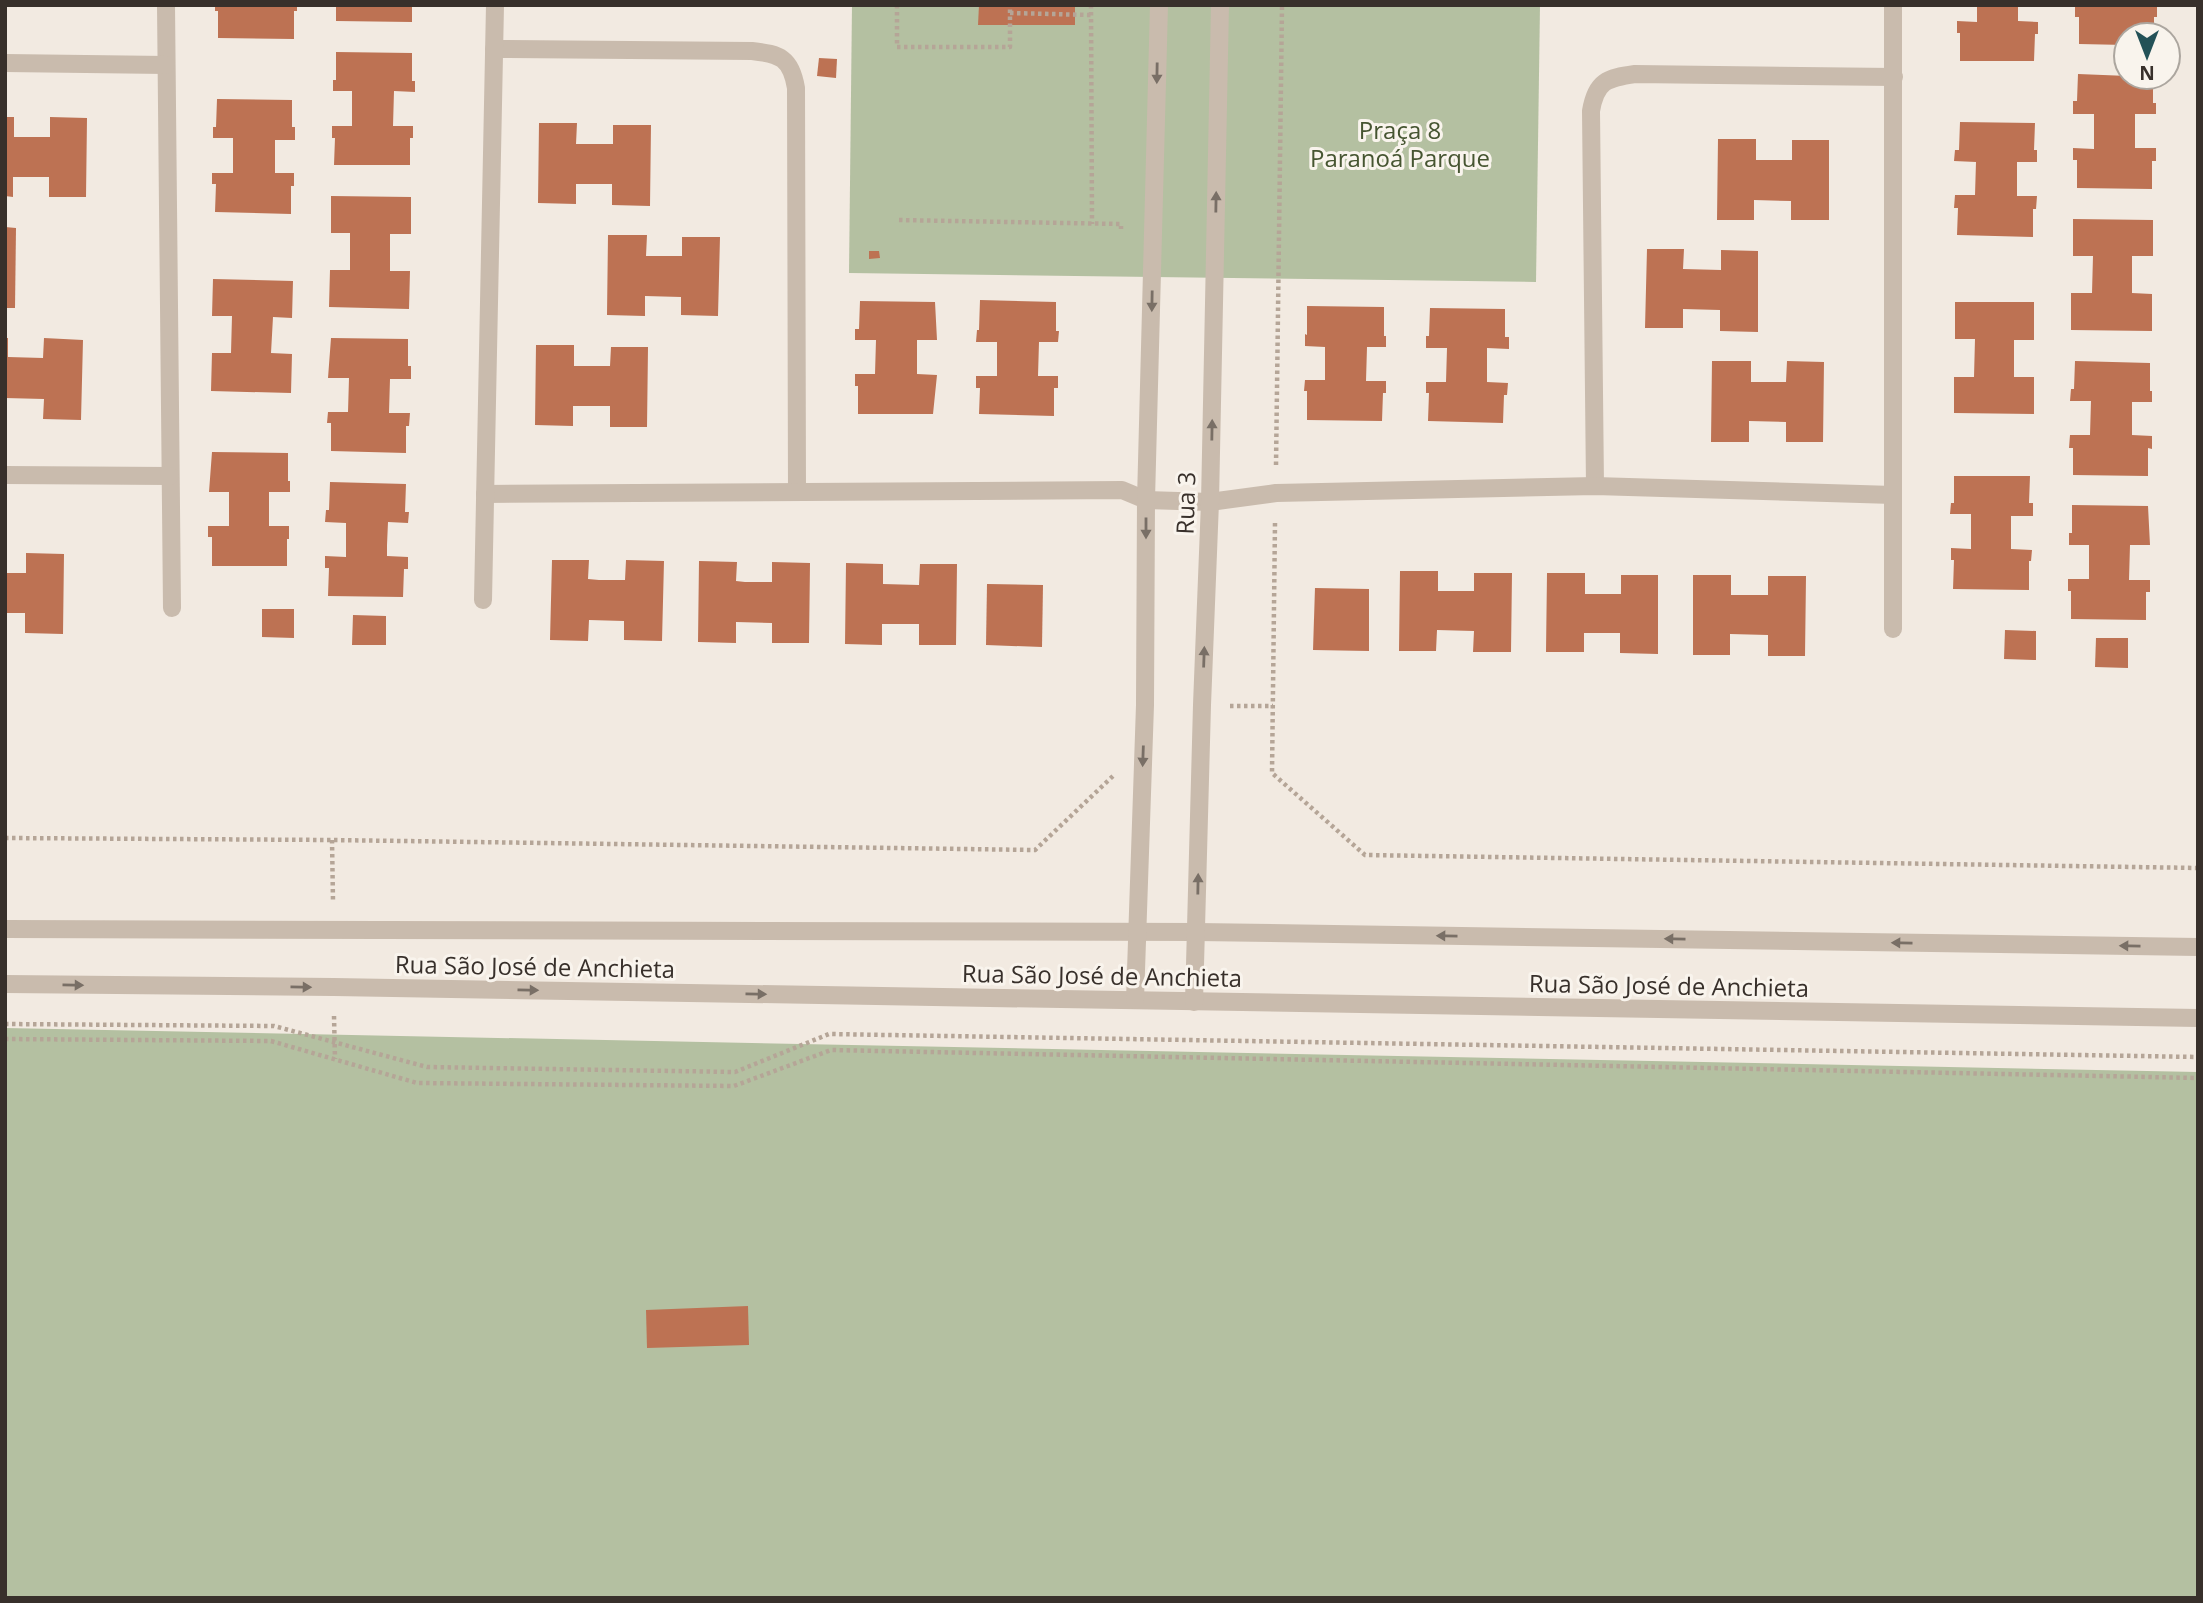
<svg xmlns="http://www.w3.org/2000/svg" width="2203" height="1603" font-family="'Open Sans',sans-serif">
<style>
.green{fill:#b4c0a1}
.building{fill:#bd7253}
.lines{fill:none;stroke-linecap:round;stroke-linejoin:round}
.path{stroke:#b5a597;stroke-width:4.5;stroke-dasharray:3.5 3.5;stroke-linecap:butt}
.minor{stroke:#c9bbad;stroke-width:18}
.oneway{fill:#796f66}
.labels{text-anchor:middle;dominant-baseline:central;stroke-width:6;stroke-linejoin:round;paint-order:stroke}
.park-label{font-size:24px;fill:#465531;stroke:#f9f4ed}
.street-label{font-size:24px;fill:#38302b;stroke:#f9f4ed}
</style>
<rect width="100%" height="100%" fill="#f2eae1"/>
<g class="green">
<polygon points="852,5 1540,5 1536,282 849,273"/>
<polygon points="5,1028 2198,1072 2198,1598 5,1598"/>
</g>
<g class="building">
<polygon points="215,5 297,5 297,11 294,11 294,39 218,38 218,11 215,11"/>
<polygon points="336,5 412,5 412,22 336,21"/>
<polygon points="979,5 1075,5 1075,25 978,25"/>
<polygon points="1977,5 2018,5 2018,21 2038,22 2038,34 2035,34 2034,61 1960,61 1960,33 1957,33 1957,21 1977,22"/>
<polygon points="2075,5 2157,6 2157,17 2154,17 2154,35 2126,35 2126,45 2079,44 2079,17 2075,17"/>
<polygon points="336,52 412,53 412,81 415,81 415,92 394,91 393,126 413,126 413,138 410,138 410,165 334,165 335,138 332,138 332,126 352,126 352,91 333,91 333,80 336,80"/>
<polygon points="819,58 837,59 836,78 817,76"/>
<polygon points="2078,74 2153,77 2153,103 2156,103 2156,114 2135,114 2135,148 2156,148 2156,161 2152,161 2152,189 2077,188 2077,160 2073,160 2073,148 2094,149 2094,114 2073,114 2073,101 2077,101"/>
<polygon points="217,99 292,100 292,127 295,127 295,140 275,140 275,173 294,173 294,186 291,186 291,214 215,212 216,184 212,184 212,173 233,173 233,138 213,138 213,127 216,127"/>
<polygon points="5,117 14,117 14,137 50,137 50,117 87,118 86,197 49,197 49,177 13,177 13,197 5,196"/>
<polygon points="1960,122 2035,123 2034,150 2037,150 2037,162 2017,162 2017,196 2037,196 2036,209 2033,209 2033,237 1957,235 1958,208 1954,208 1955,195 1975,195 1976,162 1954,161 1955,150 1959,150"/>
<polygon points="539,123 577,123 576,144 613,144 613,125 651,125 650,206 612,205 612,184 576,184 576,204 538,203"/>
<polygon points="1718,139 1756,139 1756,160 1792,160 1792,140 1829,140 1829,220 1791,220 1791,201 1754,200 1754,220 1717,220"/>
<polygon points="331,196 411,197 411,234 390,234 390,271 410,271 409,309 329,307 330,270 350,270 350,233 331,233"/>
<polygon points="2073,219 2153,220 2153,256 2132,256 2132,293 2152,294 2152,331 2071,330 2071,293 2092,293 2093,256 2073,256"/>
<polygon points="5,227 16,228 15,308 5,308"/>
<polygon points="608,235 647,235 646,256 682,256 682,237 720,237 718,316 681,315 681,297 645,296 645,316 607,315"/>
<polygon points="1647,249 1684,249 1683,269 1721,270 1721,250 1758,251 1758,332 1720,331 1720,310 1683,309 1683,328 1645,328"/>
<polygon points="869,251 879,251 880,258 869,259"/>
<polygon points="213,279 293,281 292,318 273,317 271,353 292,354 291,393 211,391 212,353 231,353 232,316 212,316"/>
<polygon points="980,300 1056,302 1056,331 1059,331 1058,342 1039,342 1038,376 1058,376 1058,388 1054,388 1054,416 979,414 980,388 976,388 976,376 997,376 997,342 976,342 977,330 979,330"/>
<polygon points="860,301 935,302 937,340 917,340 917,374 937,375 933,414 858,414 858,386 855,386 855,374 875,374 876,340 855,340 855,329 859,329"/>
<polygon points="1955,302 2034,302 2034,340 2014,340 2014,377 2034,377 2034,414 1954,413 1954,377 1974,377 1975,339 1955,339"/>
<polygon points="1307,306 1384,307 1384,336 1386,336 1386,347 1367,347 1366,381 1386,381 1386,393 1383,393 1382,421 1307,420 1307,391 1304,391 1305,380 1325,380 1325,347 1305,346 1305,334 1307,335"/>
<polygon points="1430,308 1505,309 1505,337 1509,337 1509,349 1487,348 1487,382 1508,383 1507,395 1504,395 1503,423 1428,421 1429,393 1426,393 1426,382 1446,382 1447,348 1426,348 1426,336 1429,336"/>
<polygon points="5,338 8,338 8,357 43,358 44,338 83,340 81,420 43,419 44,399 5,398"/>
<polygon points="331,338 408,339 408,366 411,366 411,379 390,379 389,413 410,413 409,426 406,426 406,453 331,451 331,423 327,423 328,412 348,412 349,378 328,378"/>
<polygon points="536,345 574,345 574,366 610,366 611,347 648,347 647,427 610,427 610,406 573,406 573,426 535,425"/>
<polygon points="1712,361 1751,361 1751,382 1786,382 1787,361 1824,362 1823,442 1786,442 1786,422 1749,421 1749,442 1711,442"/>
<polygon points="2075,361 2150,363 2150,391 2152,391 2152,402 2132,402 2132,435 2152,436 2152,449 2148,448 2148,476 2073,475 2073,448 2069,448 2070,435 2090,435 2091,401 2070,401 2071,389 2074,389"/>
<polygon points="212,452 288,453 288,481 290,481 290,492 269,492 269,526 289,526 289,539 287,539 287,566 212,566 212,537 208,537 208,526 229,526 229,492 209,492"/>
<polygon points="1954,476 2030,476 2029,503 2033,503 2033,516 2011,516 2011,549 2032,550 2031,561 2029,561 2029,590 1953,589 1954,560 1951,560 1951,548 1971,549 1971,514 1950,514 1951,503 1954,503"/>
<polygon points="330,482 406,484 405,512 409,512 408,523 388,522 387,545 387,556 408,557 408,569 404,569 403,597 328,596 329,568 325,568 325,556 346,557 346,523 325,522 326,510 329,510"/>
<polygon points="2072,505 2148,506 2150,545 2130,545 2129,580 2150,580 2150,592 2146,592 2146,620 2071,619 2071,591 2068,591 2068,579 2089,579 2089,545 2069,545 2069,533 2072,533"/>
<polygon points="26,553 64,554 63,634 25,633 25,613 5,613 5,573 26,573"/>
<polygon points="552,560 589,560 588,579 599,580 625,580 626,560 664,561 662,641 624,640 624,621 589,620 588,641 550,640"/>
<polygon points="699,561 737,562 736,581 745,582 772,582 772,562 810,563 809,643 772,643 772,623 736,622 736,643 698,642"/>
<polygon points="846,563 883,564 883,584 919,585 920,564 957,564 956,645 919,645 919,624 882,624 882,645 845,644"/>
<polygon points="1400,571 1438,571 1438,591 1474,591 1474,573 1512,573 1511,652 1473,652 1474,631 1437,630 1436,651 1399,651"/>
<polygon points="1547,573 1585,573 1585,594 1621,594 1621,575 1658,575 1658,654 1620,653 1620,633 1584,633 1584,652 1546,652"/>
<polygon points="1693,575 1731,575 1731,595 1768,595 1768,576 1806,576 1805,656 1768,656 1768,635 1730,634 1730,655 1693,655"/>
<polygon points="987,584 1043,585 1042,647 986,645"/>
<polygon points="1315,588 1369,589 1369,651 1313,650"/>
<polygon points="262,609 294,609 294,638 262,637"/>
<polygon points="353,615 386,616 386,645 352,645"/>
<polygon points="2005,630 2036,631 2036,660 2004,659"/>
<polygon points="2096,638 2128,638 2128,668 2095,667"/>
<polygon points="748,1306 749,1345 647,1348 646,1310"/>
</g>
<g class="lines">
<g class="path">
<polyline points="897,5 897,47 1010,47 1010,5"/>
<polyline points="1091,5 1092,224"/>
<polyline points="1010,13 1091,15"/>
<polyline points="899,220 1121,224 1121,229"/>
<polyline points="1276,465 1282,5"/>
<polyline points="1275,523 1272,773 1365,855 2198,868"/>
<polyline points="1230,706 1273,706"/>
<polyline points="5,838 332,840 1035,850 1113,776"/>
<polyline points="332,840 333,901"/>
<polyline points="334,1016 335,1059"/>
<polyline points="5,1024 274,1026 427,1067 735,1072 829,1034 2198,1057"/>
<polyline points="5,1039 271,1041 417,1083 734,1086 831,1050 2198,1078"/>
</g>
<g class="minor">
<polyline points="166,5 172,608"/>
<path d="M494 49 752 51C780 54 791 58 796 88L797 491"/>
<polyline points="5,63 166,65"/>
<polyline points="5,475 170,476"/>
<path d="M1595 486 1591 111C1596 81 1607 78 1635 74L1894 77"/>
<polyline points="485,494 1122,490 1146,500 1210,502 1276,493 1595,486 1893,495"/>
<polyline points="483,600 495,5"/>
<polyline points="1893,629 1893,5"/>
<polyline points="5,929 1197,932 2198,947"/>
<polyline points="5,984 334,987 2198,1018"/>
<polyline points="1135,1000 1145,705 1146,500 1159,5"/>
<polyline points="1194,1002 1202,705 1210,502 1220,5"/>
</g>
</g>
<defs><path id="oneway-solid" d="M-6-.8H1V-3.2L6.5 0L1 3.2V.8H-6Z" transform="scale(1.75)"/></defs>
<g class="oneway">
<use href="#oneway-solid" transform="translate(1157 73) rotate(91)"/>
<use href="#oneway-solid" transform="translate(1216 202) rotate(-89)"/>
<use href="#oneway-solid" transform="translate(1152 301) rotate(91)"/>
<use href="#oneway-solid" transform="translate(1212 430) rotate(-89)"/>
<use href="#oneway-solid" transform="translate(1146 528) rotate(90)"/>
<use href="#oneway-solid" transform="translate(1204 657) rotate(-88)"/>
<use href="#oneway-solid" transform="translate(1143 756) rotate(92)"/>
<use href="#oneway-solid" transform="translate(1198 884) rotate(-89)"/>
<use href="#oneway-solid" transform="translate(1447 936) rotate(-179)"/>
<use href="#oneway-solid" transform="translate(1675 939) rotate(-179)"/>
<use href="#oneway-solid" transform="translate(1902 943) rotate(-179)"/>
<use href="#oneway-solid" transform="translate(2130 946) rotate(-179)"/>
<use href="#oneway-solid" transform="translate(73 985) rotate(1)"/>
<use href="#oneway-solid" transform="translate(301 987) rotate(1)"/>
<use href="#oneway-solid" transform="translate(528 990) rotate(1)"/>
<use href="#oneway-solid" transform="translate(756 994) rotate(1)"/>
</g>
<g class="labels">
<g class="park-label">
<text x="1400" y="129">Praça 8<tspan x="1400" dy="28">Paranoá Parque</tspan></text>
</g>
<g class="street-label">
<text transform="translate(1185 503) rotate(-88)">Rua 3</text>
<text transform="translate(535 966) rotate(1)">Rua São José de Anchieta</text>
<text transform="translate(1102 975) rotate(1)">Rua São José de Anchieta</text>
<text transform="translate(1669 985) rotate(1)">Rua São José de Anchieta</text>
</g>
</g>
<rect width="2203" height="1603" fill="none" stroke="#38302b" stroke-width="14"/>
<g transform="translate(2147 56) rotate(180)"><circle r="33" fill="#f9f4ed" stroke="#aca69f" stroke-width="2"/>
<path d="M0-5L12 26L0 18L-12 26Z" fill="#235157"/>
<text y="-10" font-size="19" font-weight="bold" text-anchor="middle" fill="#38302b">N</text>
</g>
</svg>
